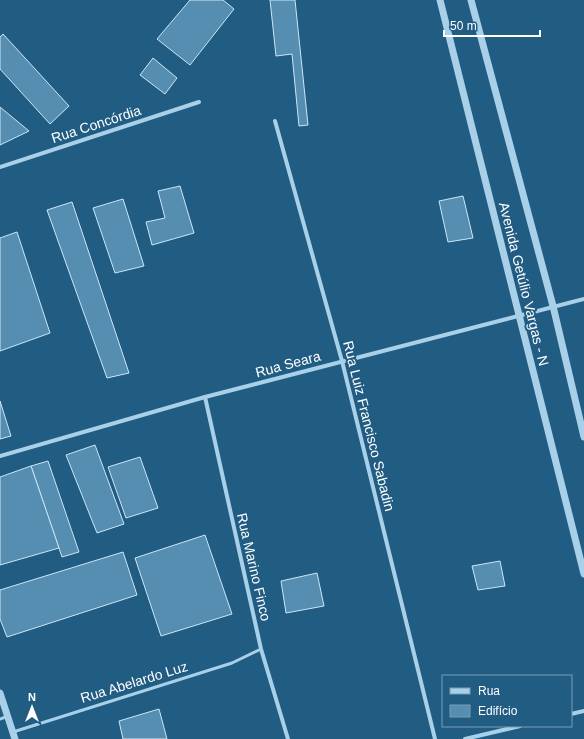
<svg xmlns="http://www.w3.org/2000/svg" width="584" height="739" font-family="Arial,sans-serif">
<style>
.building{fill:#568eb1;stroke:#cce6f6}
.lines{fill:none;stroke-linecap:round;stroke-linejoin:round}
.service{stroke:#a8d0e8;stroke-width:3}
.minor{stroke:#a8d0e8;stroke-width:4}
.tertiary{stroke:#a8d0e8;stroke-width:7}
.labels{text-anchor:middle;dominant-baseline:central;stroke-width:4;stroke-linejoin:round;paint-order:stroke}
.street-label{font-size:14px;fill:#fff;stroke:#215c83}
</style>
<rect width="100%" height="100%" fill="#215c83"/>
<g class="building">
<polygon points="190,0 223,0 234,9 190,65 157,39"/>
<polygon points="270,0 295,0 308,125 299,126 292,54 276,56"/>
<polygon points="3,34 69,106 50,124 0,69 0,37"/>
<polygon points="153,58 177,78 165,94 140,75"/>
<polygon points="0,107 29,131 0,145"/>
<polygon points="180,186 194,233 152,245 146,222 165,218 158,191"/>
<polygon points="463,196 473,238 448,242 439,201"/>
<polygon points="123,199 144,266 115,273 93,208"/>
<polygon points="72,202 129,373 107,378 47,210"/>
<polygon points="17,232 50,333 0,351 0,238"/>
<polygon points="0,401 11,436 0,439"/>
<polygon points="95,445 124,524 97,533 66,455"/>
<polygon points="140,457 158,508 126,518 108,467"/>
<polygon points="48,461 79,552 62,557 31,466"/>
<polygon points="31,466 59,548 0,565 0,477"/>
<polygon points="205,535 232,614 161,636 135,558"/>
<polygon points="123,552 137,595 7,637 0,619 0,590"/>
<polygon points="500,561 505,586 478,590 472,566"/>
<polygon points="317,573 324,606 286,613 281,581"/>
<polygon points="159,709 167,739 123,739 119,721"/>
</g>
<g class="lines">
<g class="service">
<polyline points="0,719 8,716"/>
<polyline points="13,732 232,663 261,649"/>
</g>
<g class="minor">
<polyline points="275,121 342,361 435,739"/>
<polyline points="0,167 199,102"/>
<polyline points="205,397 261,649 288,739"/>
<polyline points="0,456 205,397 584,299"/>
<polyline points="571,714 584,711"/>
<polyline points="465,739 520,726"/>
</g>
<g class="tertiary">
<polyline points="440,0 584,574"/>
<polyline points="471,0 553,306 584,437"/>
<polyline points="0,693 15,739"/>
</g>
</g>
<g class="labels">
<g class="street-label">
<text transform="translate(96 124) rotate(-18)">Rua Concórdia</text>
<text transform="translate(524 284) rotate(76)">Avenida Getúlio Vargas - N</text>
<text transform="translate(288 364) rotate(-15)">Rua Seara</text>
<text transform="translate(369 426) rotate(76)">Rua Luiz Francisco Sabadin</text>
<text transform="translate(254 567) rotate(77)">Rua Marino Finco</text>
<text transform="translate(134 682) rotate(-17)">Rua Abelardo Luz</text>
</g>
</g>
<rect x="442" y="675" width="130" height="52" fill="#215c83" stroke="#7a9db5"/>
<rect x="450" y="688" width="20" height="6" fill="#a8d0e8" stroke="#7a9db5"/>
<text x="478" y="695" font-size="12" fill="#ffffff">Rua</text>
<rect x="450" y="705" width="20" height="12" fill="#568eb1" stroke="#7a9db5"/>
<text x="478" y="715" font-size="12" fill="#ffffff">Edifício</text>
<g transform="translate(32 707)" stroke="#215c83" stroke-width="3" paint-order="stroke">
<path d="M0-3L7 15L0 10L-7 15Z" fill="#ffffff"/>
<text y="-6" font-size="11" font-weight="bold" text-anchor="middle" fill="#ffffff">N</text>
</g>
<path d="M444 30v6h96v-6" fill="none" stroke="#ffffff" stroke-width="2"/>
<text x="450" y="30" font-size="12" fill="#ffffff" stroke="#215c83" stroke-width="3" paint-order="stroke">50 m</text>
</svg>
